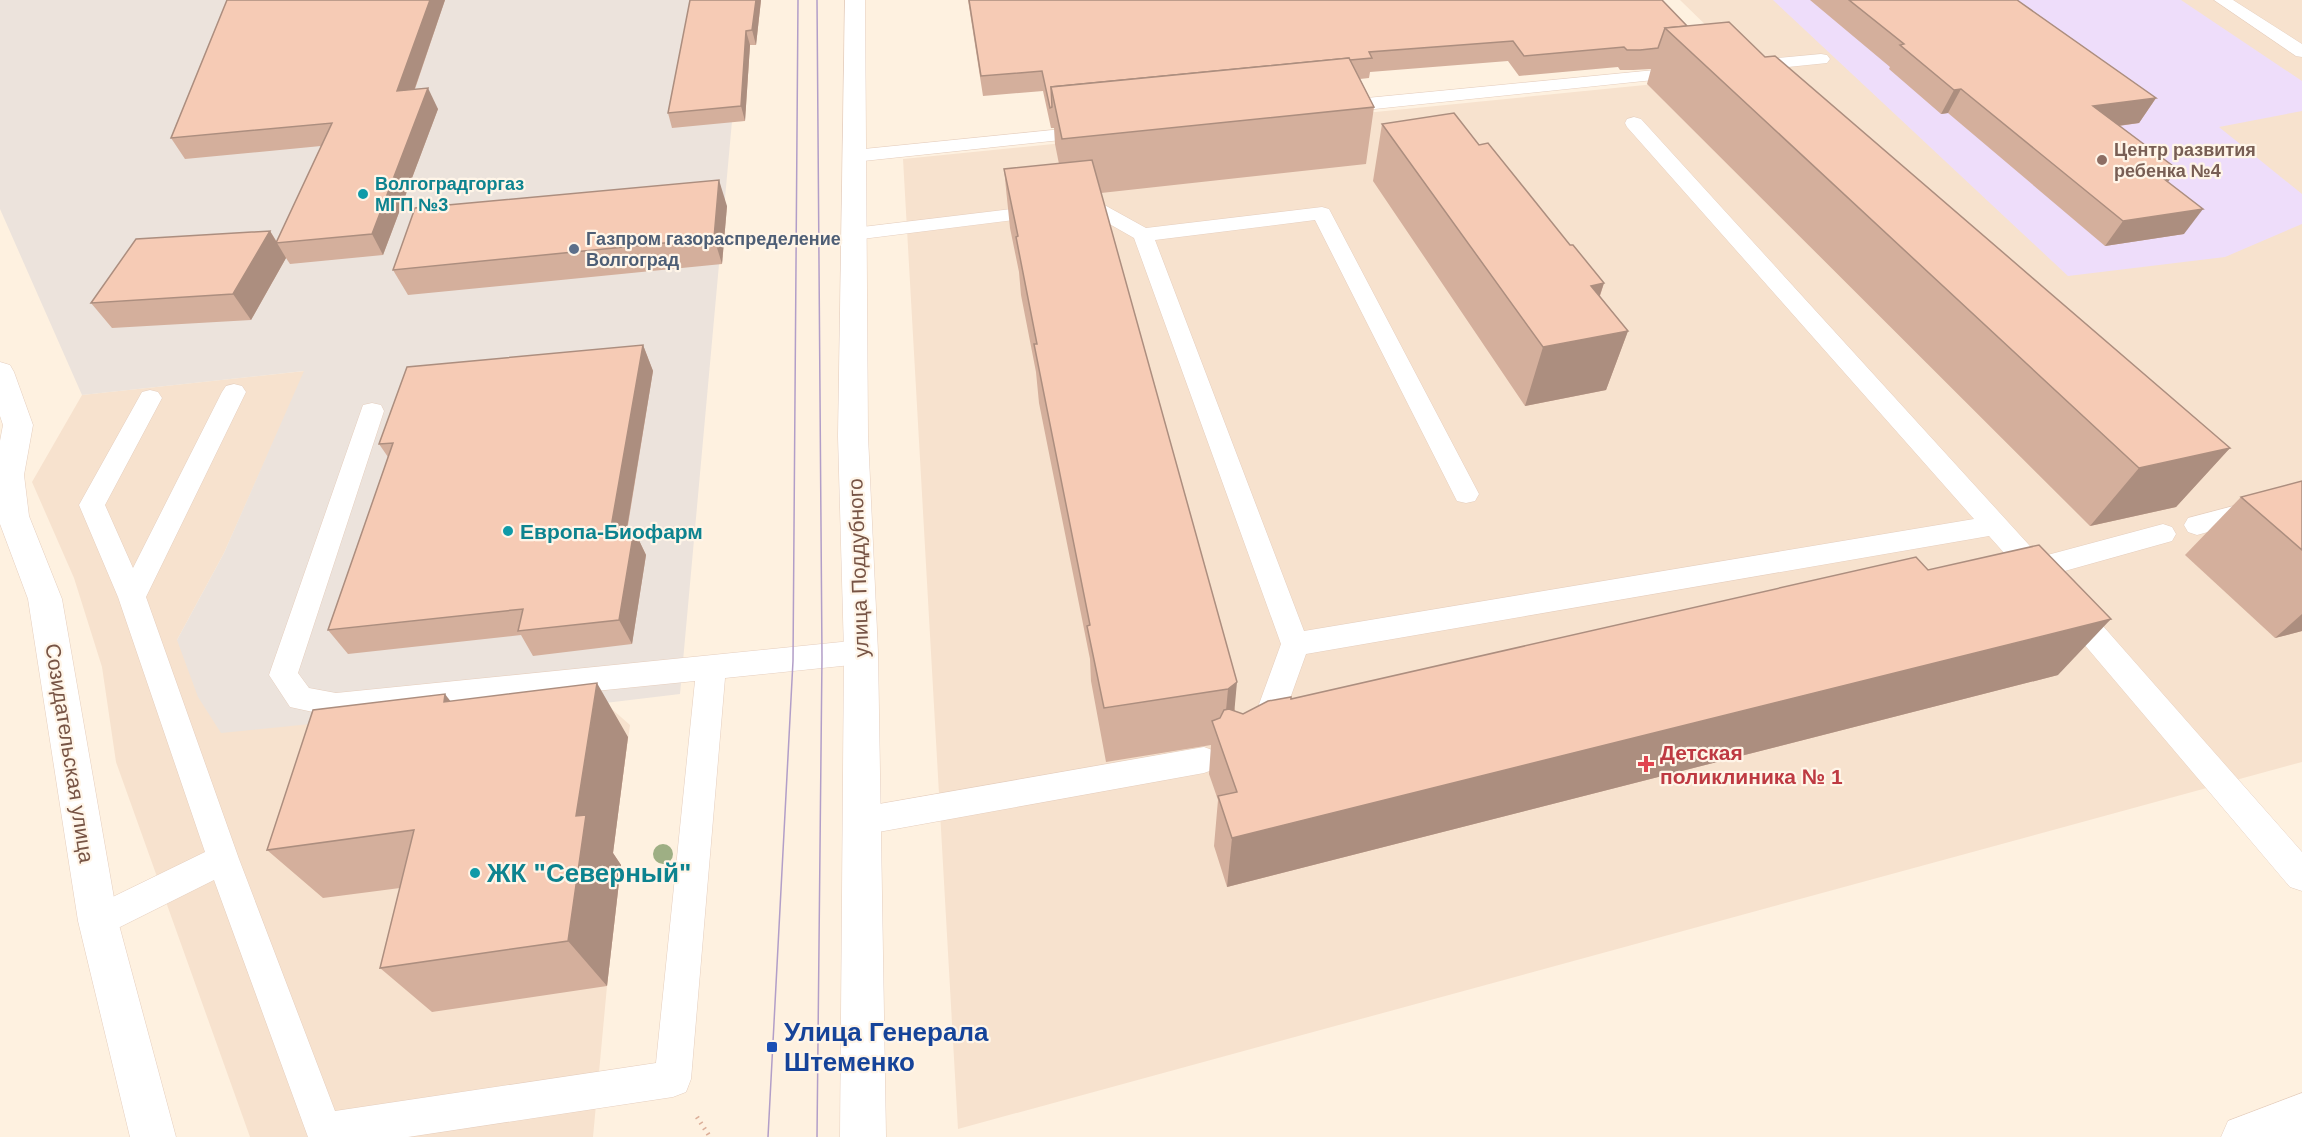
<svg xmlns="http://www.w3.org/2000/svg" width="2302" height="1137" font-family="Arial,sans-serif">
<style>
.residential{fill:#f7e2ce}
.industrial{fill:#ece3dc}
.education{fill:#eeddfa}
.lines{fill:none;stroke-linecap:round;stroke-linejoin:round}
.service-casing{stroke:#e5cebe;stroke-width:1}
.minor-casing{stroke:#e5cebe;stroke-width:1}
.path{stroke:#dbae98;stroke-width:4.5;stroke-dasharray:1.5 5;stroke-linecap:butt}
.service{fill:#fff;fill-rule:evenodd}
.minor{fill:#fff;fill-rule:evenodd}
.tram{stroke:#b29ec8;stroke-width:1.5}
.tree{fill:#9eaf84}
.wall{fill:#d4af9c}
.shaded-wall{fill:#ac8e7f}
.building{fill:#f6cbb5;stroke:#ac8e7f;stroke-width:1.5}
.education-dot{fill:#8d6e63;stroke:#fff5e8;stroke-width:2}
.culture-dot{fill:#0f9aa8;stroke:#fff5e8;stroke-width:2}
.service-dot{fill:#5c6f8a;stroke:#fff5e8;stroke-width:2}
.health-dot{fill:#e0444e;stroke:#fff5e8;stroke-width:2}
.transit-dot{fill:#1a4fb4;stroke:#fff5e8;stroke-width:2}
.labels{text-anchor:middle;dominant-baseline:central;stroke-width:4.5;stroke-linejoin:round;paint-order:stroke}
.far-education-label{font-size:18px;font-weight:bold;fill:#785e54;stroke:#fff5e8;text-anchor:start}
.far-culture-label{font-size:18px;font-weight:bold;fill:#0d838f;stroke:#fff5e8;text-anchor:start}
.far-service-label{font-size:18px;font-weight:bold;fill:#4e5e75;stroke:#fff5e8;text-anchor:start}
.culture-label{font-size:21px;font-weight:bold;fill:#0d838f;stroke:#fff5e8;text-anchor:start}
.street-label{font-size:21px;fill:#775445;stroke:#fff5e8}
.health-label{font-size:21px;font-weight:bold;fill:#be3a42;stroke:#fff5e8;text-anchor:start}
.near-culture-label{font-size:26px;font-weight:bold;fill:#0d838f;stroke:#fff5e8;text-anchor:start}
.near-transit-label{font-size:26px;font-weight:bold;fill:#164399;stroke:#fff5e8;text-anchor:start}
</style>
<rect width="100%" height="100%" fill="#fef1e0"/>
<g class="residential">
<polygon points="1680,0 2302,0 2302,762 958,1129 903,159 1756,74"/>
<polygon points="305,371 224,553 177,640 549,700 605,703 630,725 611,866 621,865 607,986 593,1137 250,1137 116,762 102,667 74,578 32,482 82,395"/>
</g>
<polygon class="industrial" points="0,0 743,0 680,694 605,703 548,700 221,733 198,697 177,640 224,553 304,371 82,395 0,209"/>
<polygon class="education" points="1773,0 2181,0 2302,81 2302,111 2219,127 2302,194 2302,224 2225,257 2068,276"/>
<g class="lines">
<defs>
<g id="service">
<polygon points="2214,0 2233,0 2302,44 2302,57 2296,56"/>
<polygon points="1821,54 1827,55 1830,59 1827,63 1748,71 1742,70 1739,66 1742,62 1748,61"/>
<polygon points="1686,67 1692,68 1695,72 1692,76 1336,113 1329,111 1327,107 1329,103 1336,101"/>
<path d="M1634 117 1641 119 2040 557 2163 524 2172 527 2176 534 2172 541 2054 574 2051 583 2041 586 2031 583 1989 536 1306 654 1278 732C1270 744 1264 746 1250 741L1246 732 1254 718 1281 644 1134 238 1085 210 1082 206 1085 202H1099L1146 228 1322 207 1329 209 1479 494 1475 501 1466 503 1457 501 1315 220 1155 240 1304 631 1974 519 1627 127 1625 123 1627 119Z"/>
<polygon points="1092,126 1099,128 1102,132 1099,136 854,162 847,160 844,156 847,152 854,150"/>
<polygon points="1046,205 1053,207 1056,211 1053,215 854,240 847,238 844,234 847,230 854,228"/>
<polygon points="234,384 242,386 246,392 146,597 239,859 335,1111 656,1063 695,681 336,717 290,707 269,675 363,405 372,403 381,405 384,411 298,673 309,688 336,693 861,640 871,644 875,652 871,660 861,664 725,678 691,1079 686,1092 673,1097 408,1137 308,1137 214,880 110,932 98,937 86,932 81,921 86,910 205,852 118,597 79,505 142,392 150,390 158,392 162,398 105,505 133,568 222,392 226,386"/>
<polygon points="2302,488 2302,506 2197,535 2188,532 2184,525 2188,518"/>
<polygon points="2071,598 2081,601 2302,852 2302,891 2290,887 2061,617 2057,609 2061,601"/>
<polygon points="1204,747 1215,751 1219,760 1215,769 1204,773 862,835 851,831 846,821 851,811 862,807"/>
</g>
<g id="minor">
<polygon points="845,0 865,0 868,436 878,652 886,1137 840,1137 844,652 838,436"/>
<polygon points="0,362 10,365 14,372 33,425 24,475 29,516 62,599 118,921 176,1137 130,1137 78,921 28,599 0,524 0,441 3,425 0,416"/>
<polygon points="2302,1093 2302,1137 2221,1137 2228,1121"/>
</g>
</defs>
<use href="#service" class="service-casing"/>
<use href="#minor" class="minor-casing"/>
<polyline class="path" points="697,1117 710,1137"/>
<use href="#service" class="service"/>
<use href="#minor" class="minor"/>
<g class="tram">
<polyline points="817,0 822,657 817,1137"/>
<polyline points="768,1137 793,661 798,0"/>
</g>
</g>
<circle class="tree" cx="663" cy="854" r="10"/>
<g class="wall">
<polygon points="227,0 445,0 415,89 438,109 383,255 290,264 286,258 251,320 112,328 91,303 270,231 277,242 321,146 185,159 171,138"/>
<polygon points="761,0 756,45 750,45 745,121 672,128 668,113"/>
<polygon points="968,0 1662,0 1687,26 1765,57 2230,448 2176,507 2090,526 1647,84 1651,69 1633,70 1620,70 1618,67 1519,76 1508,61 1370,72 1369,78 1360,79 1374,107 1366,164 1101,193 1235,711 1243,714 1291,699 1928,570 2058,675 1227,887 1214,846 1218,800 1209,774 1211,745 1106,762 1091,681 1090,659 1039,403 1036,372 1021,295 1019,272 1010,228 1004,169 1059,164 1055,144 1054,128 1051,128 1043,91 983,96"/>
<polygon points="1810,0 2017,0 2156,98 2139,123 2119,126 2168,182 2184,234 2105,246 1948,113 1941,114 1889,69 1890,67"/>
<polygon points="1382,124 1479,145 1604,283 1600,296 1628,331 1606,390 1525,406 1373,181"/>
<polygon points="727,206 722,264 408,295 393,270"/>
<polygon points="643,345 653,371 627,531 634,530 646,555 632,644 533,656 521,635 348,654 328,630 388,457 379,444"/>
<polygon points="2302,481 2302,631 2275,638 2185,555 2241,497"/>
<polygon points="451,701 628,737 613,853 621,865 607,986 432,1012 380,968 400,888 323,898 267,850"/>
</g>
<g class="shaded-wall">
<polygon points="430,0 445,0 407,111 397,91"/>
<polygon points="756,0 761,0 756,45 752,30"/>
<polygon points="746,31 750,45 745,121 741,106"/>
<polygon points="428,88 438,109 383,255 372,234"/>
<polygon points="1961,89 1948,113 1941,114 1954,90"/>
<polygon points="2156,98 2139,123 2078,131 2093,106"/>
<polygon points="2177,169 2159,195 2155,172"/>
<polygon points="719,180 727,206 722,264 714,238"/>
<polygon points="2203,209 2184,234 2105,246 2123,221"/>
<polygon points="270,231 286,258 251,320 233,294"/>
<polygon points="1604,283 1585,339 1628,331 1606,390 1525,406 1543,347 1591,286"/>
<polygon points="643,345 653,371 622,558 610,533"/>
<polygon points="2230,448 2176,507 2090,526 2139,468"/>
<polygon points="634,530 646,555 632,644 619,620"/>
<polygon points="2302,614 2302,631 2275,638"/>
<polygon points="2111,619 2058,675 1227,887 1232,838"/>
<polygon points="1237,682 1232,737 1223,743 1228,689"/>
<polygon points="597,683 628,737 613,853 621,865 607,986 568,941 576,816"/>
<polygon points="445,694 486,748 444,702"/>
</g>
<g class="building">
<polygon points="227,0 430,0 397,91 428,88 372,234 276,243 332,123 171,138"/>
<polygon points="690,0 756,0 752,30 746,31 741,106 668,113"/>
<polygon points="969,0 1662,0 1687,26 1665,28 1658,48 1640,50 1627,50 1624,47 1524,56 1513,41 1369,52 1372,58 1350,60 1349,58 1051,87 1052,107 1050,108 1042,71 981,76"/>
<polygon points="1849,0 2017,0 2156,98 2093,106 2177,169 2155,172 2203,209 2123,221 1961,89 1954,90 1900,45 1904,44"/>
<polygon points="1729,22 1765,57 1775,56 2230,448 2139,468 1665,28"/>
<polygon points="1349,58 1374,107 1062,139 1051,87"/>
<polygon points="1454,113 1479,145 1488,143 1570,245 1573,245 1604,283 1591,286 1628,331 1543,347 1382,124"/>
<polygon points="1092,160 1237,682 1228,689 1104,708 1087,626 1090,625 1034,344 1037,344 1016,237 1018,236 1004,169"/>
<polygon points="719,180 714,238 393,270 415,208"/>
<polygon points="270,231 233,294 91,303 136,239"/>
<polygon points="643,345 610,533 634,530 619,620 518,631 523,609 328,630 393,443 379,444 407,367"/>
<polygon points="2302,481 2302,550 2241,497"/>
<polygon points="2039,545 2111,619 1232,838 1218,796 1237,792 1212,721 1220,718 1224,710 1229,709 1243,714 1268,701 1291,697 1291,699 1916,557 1928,570"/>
<polygon points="597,683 576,816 586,815 568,941 380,968 414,830 267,850 313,710 445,694 444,702"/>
</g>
<circle class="education-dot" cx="2102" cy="160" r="6"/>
<g class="culture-dot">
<circle cx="363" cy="194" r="6"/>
<circle cx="508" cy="531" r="6"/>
<circle cx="475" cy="873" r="6"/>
</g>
<circle class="service-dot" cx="574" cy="249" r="6"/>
<path class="health-dot" d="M1643 755h6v6h6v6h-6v6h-6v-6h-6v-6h6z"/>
<rect class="transit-dot" x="766" y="1041" width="12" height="12" rx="3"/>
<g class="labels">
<g class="far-education-label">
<text x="2114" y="150">Центр развития<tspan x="2114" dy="21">ребенка №4</tspan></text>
</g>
<g class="far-culture-label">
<text x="375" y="184">Волгоградгоргаз<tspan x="375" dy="21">МГП №3</tspan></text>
</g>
<g class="far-service-label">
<text x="586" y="239">Газпром газораспределение<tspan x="586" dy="21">Волгоград</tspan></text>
</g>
<g class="culture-label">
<text x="520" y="531">Европа-Биофарм</text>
</g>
<g class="street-label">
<text transform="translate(858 568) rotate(-92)">улица Поддубного</text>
<text transform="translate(70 753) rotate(81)">Созидательская улица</text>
</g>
<g class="health-label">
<text x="1660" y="752">Детская<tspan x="1660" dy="24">поликлиника № 1</tspan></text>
</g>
<g class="near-culture-label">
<text x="487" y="873">ЖК "Северный"</text>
</g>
<g class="near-transit-label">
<text x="784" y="1032">Улица Генерала<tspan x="784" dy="30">Штеменко</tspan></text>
</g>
</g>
</svg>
